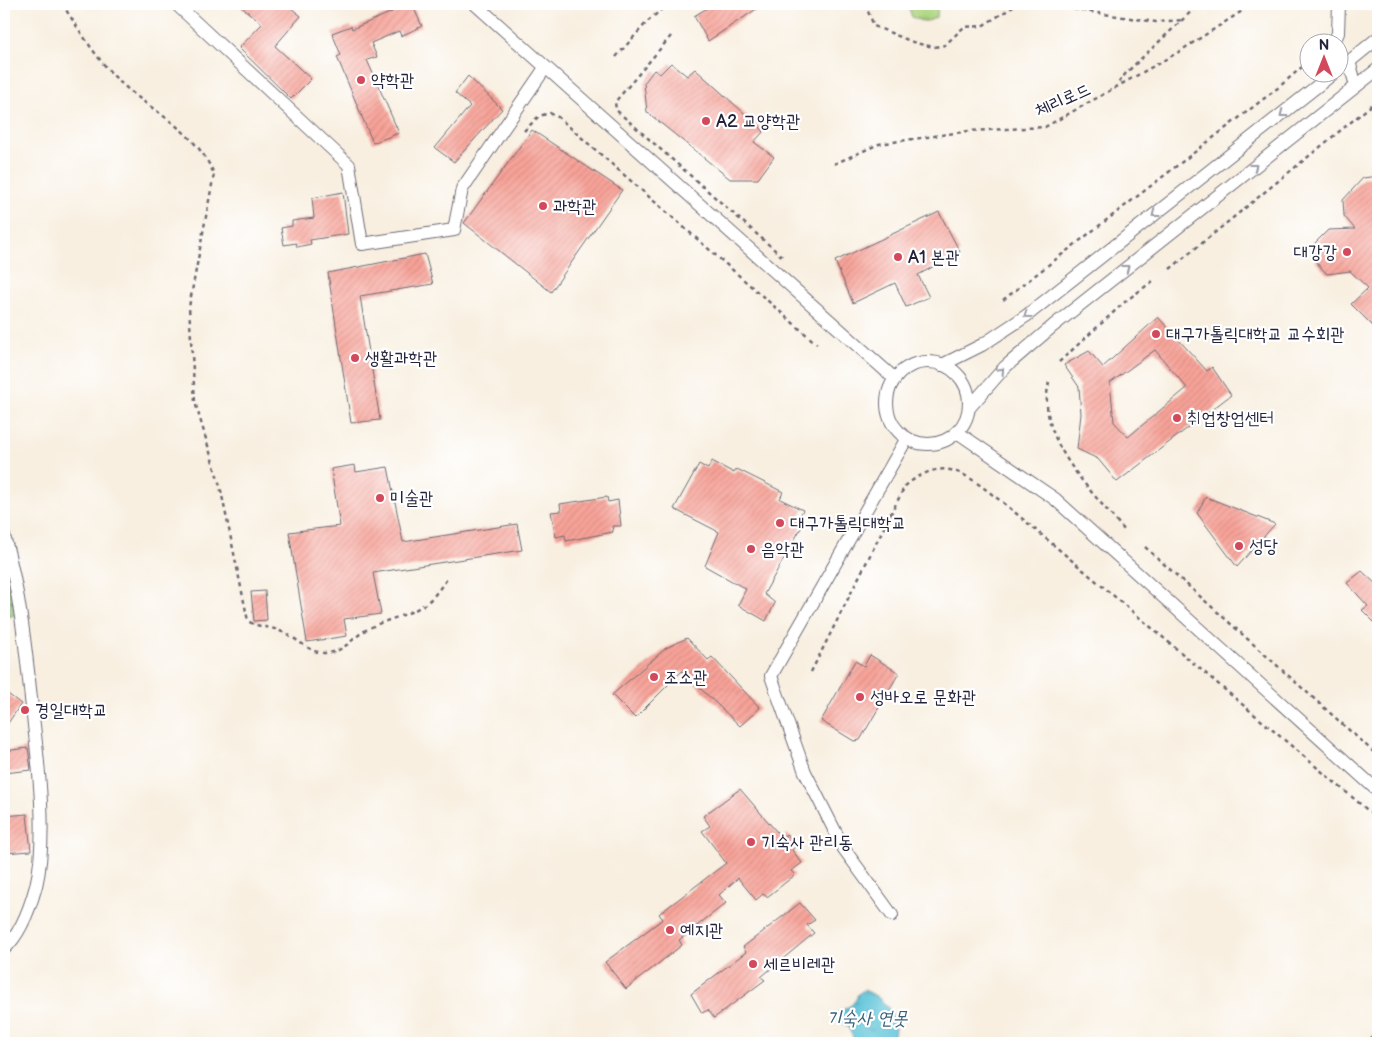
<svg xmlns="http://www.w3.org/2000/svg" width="1382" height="1047" font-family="'Balsamiq Sans','Poor Story',sans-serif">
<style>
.forest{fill:url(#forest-crowns);stroke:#566d56}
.park{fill:url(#park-tufts);stroke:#687c5e}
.water{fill:url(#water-ripples);stroke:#3f728a}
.building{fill:url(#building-hatch);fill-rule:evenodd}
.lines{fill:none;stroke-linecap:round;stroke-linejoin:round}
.minor-casing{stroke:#6d6a75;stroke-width:14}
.path{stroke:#6d6a75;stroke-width:2.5;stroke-dasharray:4 4;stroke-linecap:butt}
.minor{stroke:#fff;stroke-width:12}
.oneway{stroke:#9c9ca7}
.poi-dot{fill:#d1495b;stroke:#fff;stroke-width:2}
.labels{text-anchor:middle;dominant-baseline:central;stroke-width:4.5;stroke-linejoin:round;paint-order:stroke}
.poi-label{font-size:18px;fill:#22223b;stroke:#fff;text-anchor:start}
.street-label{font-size:18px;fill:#22223b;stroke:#fff}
.water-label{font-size:19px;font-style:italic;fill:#39627a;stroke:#fff}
</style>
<defs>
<pattern id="forest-crowns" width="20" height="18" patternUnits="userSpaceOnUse" patternTransform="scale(1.25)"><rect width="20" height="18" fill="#8bb870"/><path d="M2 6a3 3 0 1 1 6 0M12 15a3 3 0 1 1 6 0" fill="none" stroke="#71955d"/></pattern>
<pattern id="park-tufts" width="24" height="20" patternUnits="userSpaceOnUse" patternTransform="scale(1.25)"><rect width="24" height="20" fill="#afd782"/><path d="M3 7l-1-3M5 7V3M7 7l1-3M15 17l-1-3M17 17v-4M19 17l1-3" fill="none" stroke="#96b871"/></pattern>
<pattern id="water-ripples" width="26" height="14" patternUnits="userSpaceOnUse" patternTransform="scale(1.25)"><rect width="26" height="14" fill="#5cc3d8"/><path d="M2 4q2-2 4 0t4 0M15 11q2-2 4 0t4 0" fill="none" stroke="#50a7ba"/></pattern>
<pattern id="building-hatch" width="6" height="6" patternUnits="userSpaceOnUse" patternTransform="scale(1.25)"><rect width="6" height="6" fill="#f8a398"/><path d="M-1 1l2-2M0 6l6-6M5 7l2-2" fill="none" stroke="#d48c84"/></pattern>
</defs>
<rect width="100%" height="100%" fill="#fff"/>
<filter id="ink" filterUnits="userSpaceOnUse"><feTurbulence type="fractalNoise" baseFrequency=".02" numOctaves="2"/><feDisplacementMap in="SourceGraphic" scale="10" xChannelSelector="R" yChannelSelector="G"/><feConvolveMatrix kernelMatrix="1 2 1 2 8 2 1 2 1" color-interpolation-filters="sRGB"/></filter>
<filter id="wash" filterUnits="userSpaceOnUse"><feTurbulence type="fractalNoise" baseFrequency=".0096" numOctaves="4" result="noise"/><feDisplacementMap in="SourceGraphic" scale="20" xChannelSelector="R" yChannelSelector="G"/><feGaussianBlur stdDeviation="1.12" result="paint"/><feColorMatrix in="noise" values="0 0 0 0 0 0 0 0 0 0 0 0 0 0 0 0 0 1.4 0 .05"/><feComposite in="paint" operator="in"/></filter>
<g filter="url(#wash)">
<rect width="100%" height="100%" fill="#f8efe0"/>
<polygon class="forest" points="4,525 24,613 4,618"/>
<path class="park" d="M911 4H938L937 16C929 23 921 22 912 17L909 8Z"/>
<path class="water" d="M864 990C882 997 899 1014 894 1035L886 1039 878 1036 866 1043H856L848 1027 833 1016C841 1009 855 1008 858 994Z"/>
<g id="blocks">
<g class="building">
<polygon points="238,4 286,4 301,16 275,46 311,79 291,99 239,48 262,24"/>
<polygon points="403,4 412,4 422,26 401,36 399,31 371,43 377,57 367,60 399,133 373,143 337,57 341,55 332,33 351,26 352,29 392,12 391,9"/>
<polygon points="714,4 764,4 708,41 694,16"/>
<polygon points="671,63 687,76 695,69 764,131 754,142 774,157 758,179 730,179 647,112 644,83 654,70 660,74"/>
<polygon points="468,76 502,109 454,162 435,148 470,106 455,93"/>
<polygon points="532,130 622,190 551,292 464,223"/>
<polygon points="1378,176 1378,331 1351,304 1368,288 1350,271 1327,274 1315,261 1315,243 1328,230 1355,229 1344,216 1343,200 1363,178"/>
<polygon points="343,192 348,234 310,240 311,244 297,247 296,243 284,245 281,228 292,226 292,221 314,218 312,198"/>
<polygon points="939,212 960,252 918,275 929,297 906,307 895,283 853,303 835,261"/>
<polygon points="425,254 433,284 360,296 380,420 351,423 328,273"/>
<path d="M1158 317 1207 371 1212 367 1231 395 1117 482 1098 459 1077 449 1081 414 1079 387 1064 365 1089 351 1103 367ZM1155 350 1187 388 1128 437 1114 422 1110 383Z"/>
<polygon points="712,461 734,473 737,469 783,492 780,499 803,510 799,518 805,521 764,594 775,603 766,621 738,605 746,589 705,566 719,532 674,509 699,464 708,469"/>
<polygon points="355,465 356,472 388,467 403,542 517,524 522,550 373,573 381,614 344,619 347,636 307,642 289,532 340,526 331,469"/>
<polygon points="607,497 608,502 618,500 621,526 612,526 613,532 566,541 565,535 556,537 551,512 561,511 560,504"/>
<polygon points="1206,497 1275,524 1237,567 1197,513"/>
<polygon points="1362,571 1378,586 1378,626 1362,610 1368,606 1347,583"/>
<polygon points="265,591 267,620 254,621 251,592"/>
<polygon points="687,638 708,660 712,657 760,708 740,726 682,671 635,718 612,695 666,648"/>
<polygon points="870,655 899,673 860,740 854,741 821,721 855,661 864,666"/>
<polygon points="4,691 21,704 4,729"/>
<polygon points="28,748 31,770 4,773 4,751"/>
<polygon points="740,789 782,838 787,834 796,846 792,850 802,863 791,871 795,875 767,897 763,894 756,900 738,878 719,895 726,903 679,940 682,945 626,989 605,962 663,919 659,914 726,863 702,831 710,826 703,816"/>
<polygon points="27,814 31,851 4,853 4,816"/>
<polygon points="800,903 815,920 807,925 814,933 761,977 765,980 714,1018 708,1010 702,1013 691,994 746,952 743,947"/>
</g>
</g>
</g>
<g filter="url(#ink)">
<use href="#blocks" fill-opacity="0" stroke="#6d6a75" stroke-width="1"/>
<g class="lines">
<defs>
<g id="minor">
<polyline points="176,4 349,165 362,244 454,230 462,189 545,68"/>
<polyline points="475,4 895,379"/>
<polyline points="1334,42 1338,33 1339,4"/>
<polyline points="1349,61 1356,86"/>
<polyline points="1340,69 1378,38"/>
<circle cx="928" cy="403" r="41"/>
<polyline points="942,365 982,345 1026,316 1335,72"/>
<polyline points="969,408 1005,367 1053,326 1378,69"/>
<polyline points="957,432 1055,499 1378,791"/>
<path d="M4 536C20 593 26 650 32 708 38 759 48 837 36 886 30 908 21 934 4 949"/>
<polyline points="892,915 844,849 805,772 771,676 907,438"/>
<polyline points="1375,1043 1378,1038"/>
</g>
</defs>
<use href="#minor" class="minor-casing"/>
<g class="path">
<path d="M62 4C79 29 95 57 117 79 151 113 193 126 214 174L189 307 195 402 220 486 248 621C259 628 269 626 280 631 297 637 309 654 327 653 344 652 352 638 366 630 386 618 413 616 431 599 437 593 442 585 448 578"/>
<polyline points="865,4 874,26 915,43 934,47 945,45 964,27 982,26 1018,4"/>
<polyline points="1018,4 1059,7 1156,22 1183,20"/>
<polyline points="671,36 615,102 616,110 785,259"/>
<polyline points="616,57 647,22 668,4"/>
<polyline points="1114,89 1126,73 1199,4"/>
<polyline points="524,131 539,116 550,113 558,117 817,344"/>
<polyline points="834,164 879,144 969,131 1045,127 1177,53 1253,4"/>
<polyline points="1170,269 1378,100"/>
<polyline points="1003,300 1279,87 1310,60"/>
<polyline points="1059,362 1127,300 1153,281"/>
<path d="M1049 382C1035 439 1092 491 1125 531"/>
<polyline points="1145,547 1378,756"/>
<path d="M811 672 905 486C948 451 969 478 1005 504L1378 819"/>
</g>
<use href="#minor" class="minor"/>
</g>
<defs><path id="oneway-chevron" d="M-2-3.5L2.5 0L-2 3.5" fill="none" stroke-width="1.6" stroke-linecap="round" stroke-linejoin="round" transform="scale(1.25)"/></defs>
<g class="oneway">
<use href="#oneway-chevron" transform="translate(1283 114) rotate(142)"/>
<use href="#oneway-chevron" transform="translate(1254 167) rotate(-38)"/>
<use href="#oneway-chevron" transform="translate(1155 214) rotate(142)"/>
<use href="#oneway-chevron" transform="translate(1126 268) rotate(-38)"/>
<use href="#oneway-chevron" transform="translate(1027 315) rotate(144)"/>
<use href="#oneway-chevron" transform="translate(1001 371) rotate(-47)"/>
</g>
</g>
<g class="poi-dot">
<circle cx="361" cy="80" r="5"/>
<circle cx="706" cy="121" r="5"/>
<circle cx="543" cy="206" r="5"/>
<circle cx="1347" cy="252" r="5"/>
<circle cx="898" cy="257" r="5"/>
<circle cx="1156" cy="334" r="5"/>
<circle cx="355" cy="358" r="5"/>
<circle cx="1177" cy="418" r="5"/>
<circle cx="380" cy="498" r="5"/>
<circle cx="780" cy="523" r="5"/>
<circle cx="1239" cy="546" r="5"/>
<circle cx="751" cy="549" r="5"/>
<circle cx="654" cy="677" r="5"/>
<circle cx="860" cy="697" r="5"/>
<circle cx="25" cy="710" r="5"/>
<circle cx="751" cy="842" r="5"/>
<circle cx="670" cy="930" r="5"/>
<circle cx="753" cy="964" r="5"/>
</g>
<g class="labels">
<g class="poi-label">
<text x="371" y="80">약학관</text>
<text x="716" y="121">A2 교양학관</text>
<text x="553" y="206">과학관</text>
<text x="1337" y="252" text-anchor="end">대강강</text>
<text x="908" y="257">A1 본관</text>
<text x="1166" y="334">대구가톨릭대학교 교수회관</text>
<text x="365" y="358">생활과학관</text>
<text x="1187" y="418">취업창업센터</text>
<text x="390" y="498">미술관</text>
<text x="790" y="523">대구가톨릭대학교</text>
<text x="1249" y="546">성당</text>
<text x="761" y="549">음악관</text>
<text x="664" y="677">조소관</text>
<text x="870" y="697">성바오로 문화관</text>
<text x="35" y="710">경일대학교</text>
<text x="761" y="842">기숙사 관리동</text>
<text x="680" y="930">예지관</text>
<text x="763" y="964">세르비레관</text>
</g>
<g class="street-label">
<text transform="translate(1063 100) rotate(-25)">체리로드</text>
</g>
<g class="water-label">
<text x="867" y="1018">기숙사 연못</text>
</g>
</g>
<rect width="1382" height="1047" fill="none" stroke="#fff" stroke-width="20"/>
<g transform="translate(1324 58)"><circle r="24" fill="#ffffff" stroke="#a7a7b1"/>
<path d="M0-4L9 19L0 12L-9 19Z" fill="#d1495b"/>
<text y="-8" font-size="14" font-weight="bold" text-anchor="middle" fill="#22223b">N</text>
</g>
</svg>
